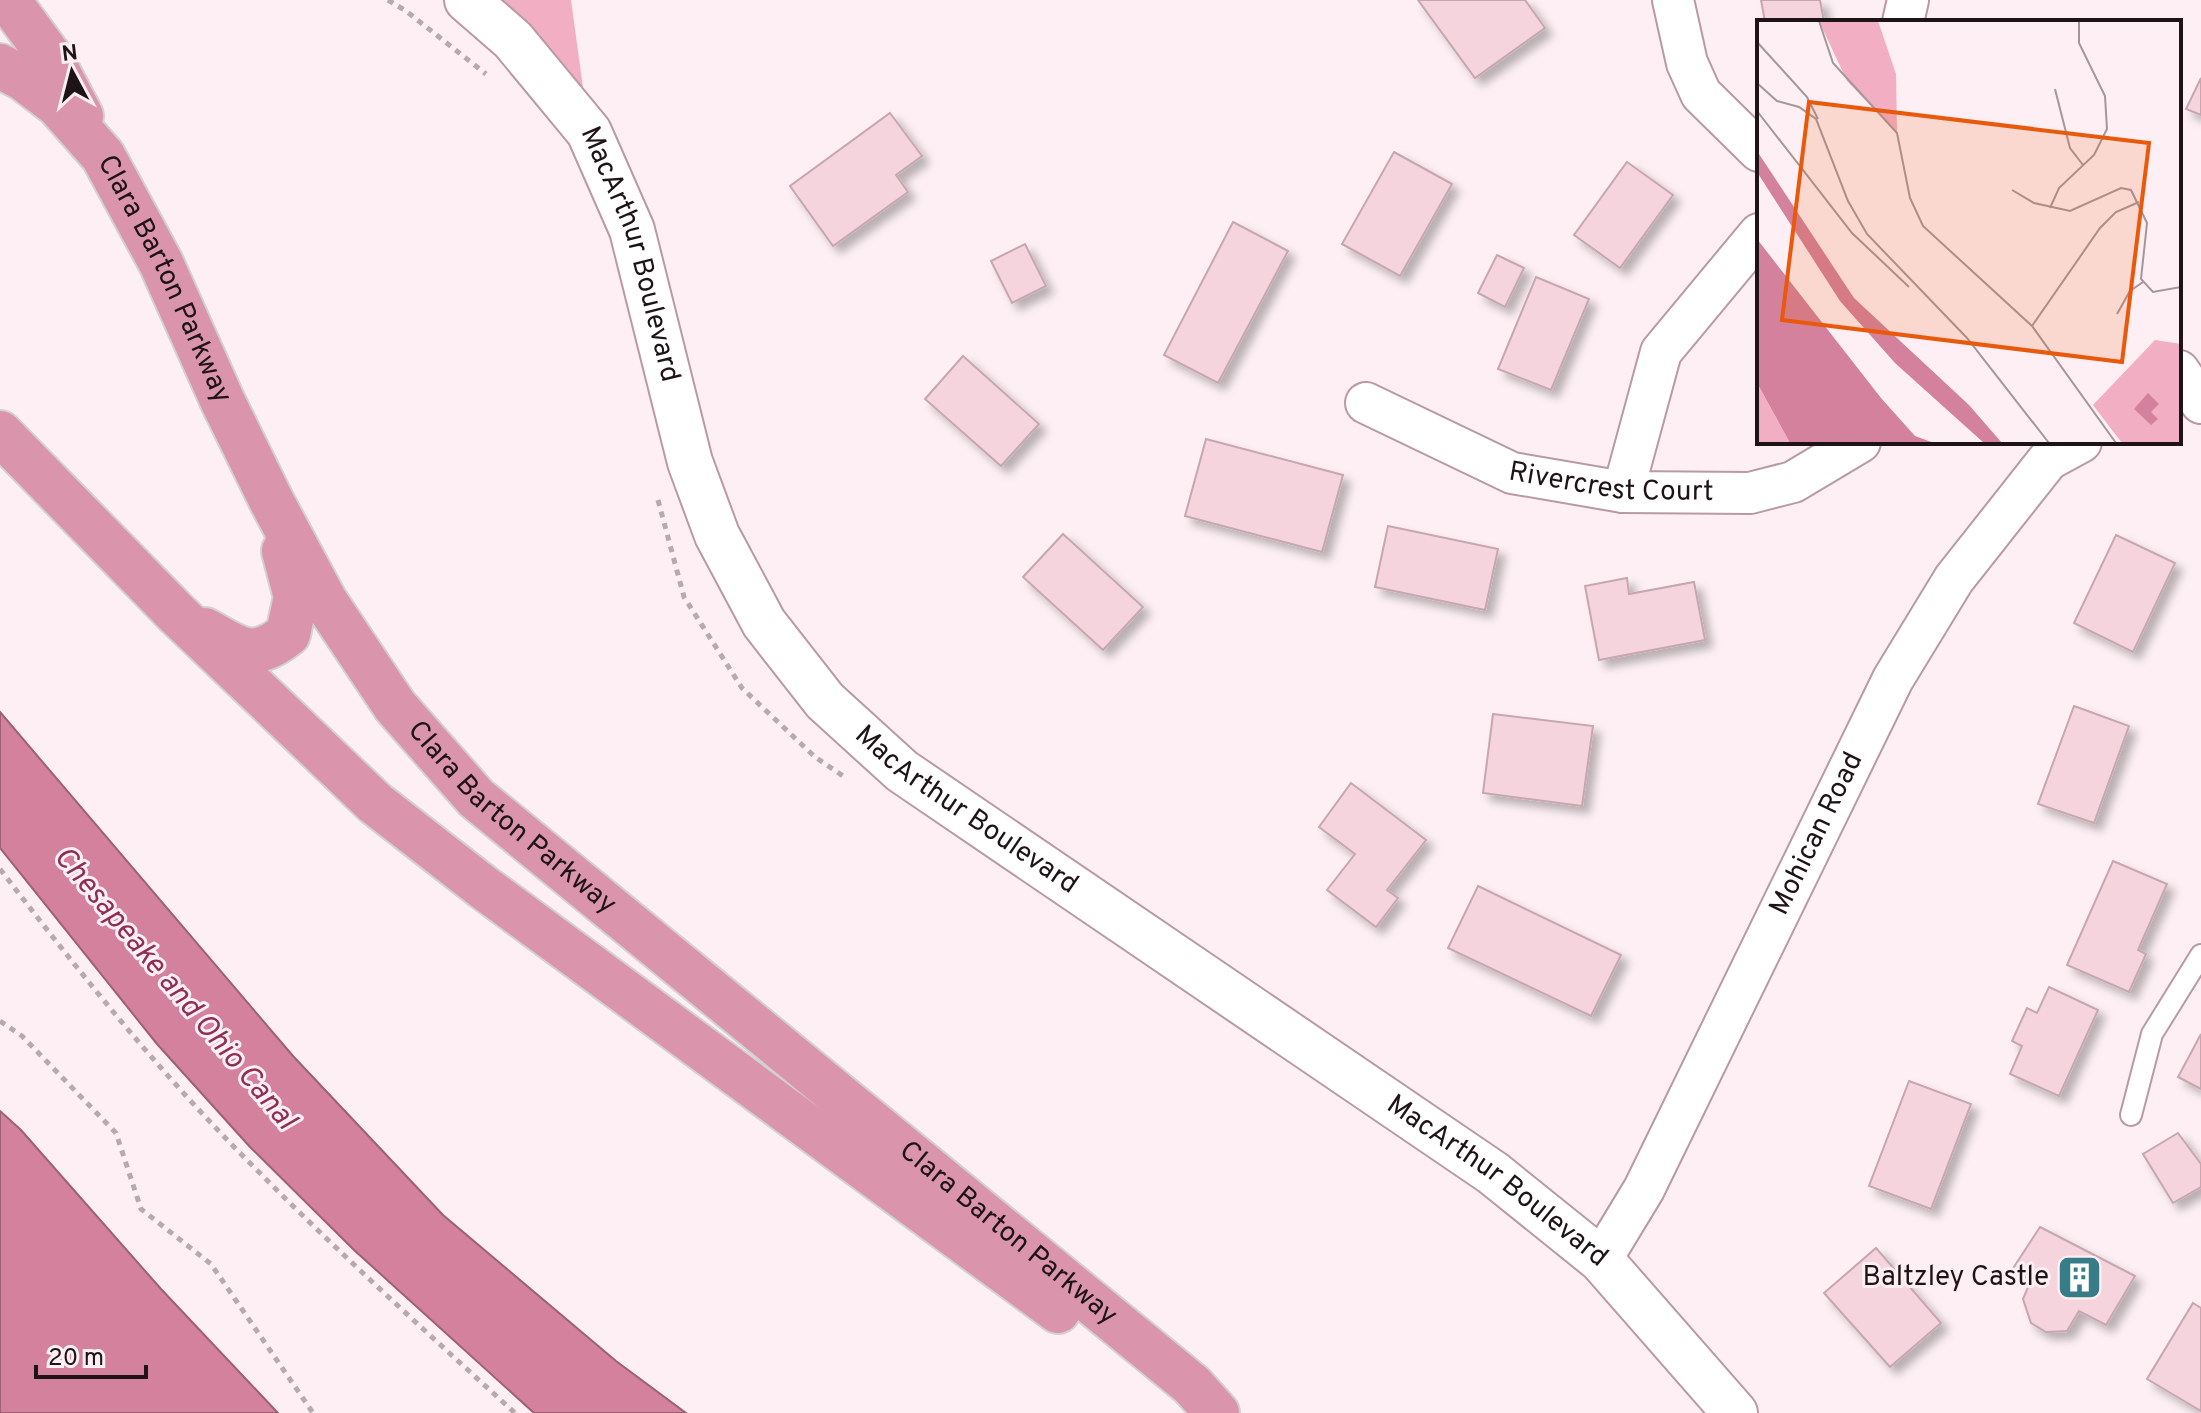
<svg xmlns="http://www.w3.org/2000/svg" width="2201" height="1413" font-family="Overpass,sans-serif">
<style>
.green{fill:#f2aec3}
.water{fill:#d3819c;stroke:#9d6074;stroke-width:2}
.building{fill:#f5d4dd;stroke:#c6a7b0;stroke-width:2;filter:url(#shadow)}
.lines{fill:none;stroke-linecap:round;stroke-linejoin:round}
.service-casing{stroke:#b99aa3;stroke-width:24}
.minor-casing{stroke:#b99aa3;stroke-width:44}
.secondary-casing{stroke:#b99aa3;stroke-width:48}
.trunk-casing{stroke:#d2d0d0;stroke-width:48}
.path{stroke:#b7aaad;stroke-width:5;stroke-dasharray:6 6;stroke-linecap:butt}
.service{stroke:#fff;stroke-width:20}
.minor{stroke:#fff;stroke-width:40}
.secondary{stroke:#fff;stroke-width:44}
.trunk{stroke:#da94ab;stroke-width:44}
.labels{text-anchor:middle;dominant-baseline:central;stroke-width:6;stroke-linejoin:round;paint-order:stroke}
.street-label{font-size:28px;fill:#1e1316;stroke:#fdeff3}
.poi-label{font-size:28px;fill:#1e1316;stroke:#fdeff3;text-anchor:end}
.water-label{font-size:30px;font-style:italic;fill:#8f2e55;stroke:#fdeff3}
.inset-road{fill:none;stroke:#a4979b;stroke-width:2}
.view{fill:#e8590c;fill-opacity:0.15;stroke:#e8590c;stroke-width:4}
.inset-edge{fill:none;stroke:#1e1316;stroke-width:4}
</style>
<defs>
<filter id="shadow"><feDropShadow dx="7" dy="7" stdDeviation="4" flood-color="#0004"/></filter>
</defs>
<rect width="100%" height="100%" fill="#fdeff3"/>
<polygon class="green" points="467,0 571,0 589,132"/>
<g class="water">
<polygon points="0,712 293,1056 443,1215 616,1361 686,1413 534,1413 354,1250 250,1147 157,1044 0,848"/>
<polygon points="0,1111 21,1130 161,1289 278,1413 0,1413"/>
</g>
<g class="building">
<polygon points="1418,0 1525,0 1545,28 1475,78"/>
<polygon points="1761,0 1820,0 1824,22 1765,22"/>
<polygon points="2201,78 2201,115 2186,109"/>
<polygon points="890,113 922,156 896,175 908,192 833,246 790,186"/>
<polygon points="1394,152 1452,184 1400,276 1342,244"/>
<polygon points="1627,162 1673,195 1620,268 1574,235"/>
<polygon points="1233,222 1288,251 1218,383 1164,355"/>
<polygon points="1025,244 1046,286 1012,303 991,261"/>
<polygon points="1497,255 1524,268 1505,307 1478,293"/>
<polygon points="1536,277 1589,299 1551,390 1498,369"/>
<polygon points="963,356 1039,424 1001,466 925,399"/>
<polygon points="1206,439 1343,475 1322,552 1185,516"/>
<polygon points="1388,526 1498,549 1485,610 1375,587"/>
<polygon points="1063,534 1143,607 1103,650 1023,577"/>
<polygon points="2116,535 2175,563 2133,652 2074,623"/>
<polygon points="1627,578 1629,594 1694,582 1705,640 1599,660 1585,586"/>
<polygon points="2074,706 2129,726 2094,823 2038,804"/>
<polygon points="1493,714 1593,726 1582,806 1483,793"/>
<polygon points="1351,783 1426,840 1387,890 1398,898 1376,927 1327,890 1355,854 1319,827"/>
<polygon points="2113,861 2167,884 2138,950 2146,954 2129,992 2067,965"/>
<polygon points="1478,886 1621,955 1591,1016 1448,948"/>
<polygon points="2049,987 2098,1010 2059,1096 2010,1074 2022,1046 2012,1041 2027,1008 2037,1013"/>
<polygon points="2201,1034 2201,1089 2178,1077"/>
<polygon points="1909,1081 1971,1104 1931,1209 1869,1186"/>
<polygon points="2178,1133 2201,1164 2201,1187 2173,1203 2143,1154"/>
<polygon points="2040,1227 2135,1276 2106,1325 2079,1311 2067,1331 2046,1332 2031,1323 2023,1299 2031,1280 2012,1270"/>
<polygon points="1876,1248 1941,1323 1890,1367 1824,1293"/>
<polygon points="2193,1303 2201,1308 2201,1411 2147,1379"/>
</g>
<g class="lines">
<defs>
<polyline id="service" points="2131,1115 2152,1034 2201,955"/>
<g id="minor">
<polyline points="1673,0 1687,63 1701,94 1759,151"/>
<polyline points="1903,22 1908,0"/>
<polyline points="2179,371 2201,403"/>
<path id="s1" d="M1366 403 1512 473 1623 492 1750 493 1793 482 1860 442"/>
<polyline points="1623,492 1661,352 1759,234"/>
<path id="s2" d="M1601 1260 1644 1189 1893 679 1954 579 2048 460 2081 442"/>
</g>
<g id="secondary">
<path id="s3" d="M467 0 513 40 589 132 632 230 690 462 717 535 764 623 825 701 902 771 1493 1173 1601 1260 1735 1413"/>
</g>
<g id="trunk">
<polyline points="8,0 50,57 81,116"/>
<path id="s4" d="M0 66 24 79 58 105 103 156 161 263 223 402 272 502 325 601 395 706 476 798 1192 1385 1217 1413"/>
<polyline points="0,433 177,614 375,803 483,887 1058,1311"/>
<path d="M205 630C240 650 253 662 288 634L296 597 284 551"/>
</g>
</defs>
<use href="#service" class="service-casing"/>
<use href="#minor" class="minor-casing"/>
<use href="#secondary" class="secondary-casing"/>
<use href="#trunk" class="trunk-casing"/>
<g class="path">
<polyline points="388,0 406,11 486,74"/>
<polyline points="658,500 684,597 742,688 815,757 846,778"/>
<path d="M0 869C76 968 154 1066 242 1155 330 1245 423 1329 515 1413"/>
<polyline points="0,1021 22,1036 116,1133 141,1209 211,1264 313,1413"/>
</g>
<use href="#service" class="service"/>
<use href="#minor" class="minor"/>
<use href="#secondary" class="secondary"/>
<use href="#trunk" class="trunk"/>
</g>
<defs>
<symbol id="building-square" viewBox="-11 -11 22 22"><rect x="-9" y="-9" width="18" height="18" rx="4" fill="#367d88" stroke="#fdeff3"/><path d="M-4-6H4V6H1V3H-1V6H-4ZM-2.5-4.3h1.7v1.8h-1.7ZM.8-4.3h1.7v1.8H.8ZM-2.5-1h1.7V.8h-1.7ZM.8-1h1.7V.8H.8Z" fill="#fff"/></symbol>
</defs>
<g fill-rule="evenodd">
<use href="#building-square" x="2054" y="1252" width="51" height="51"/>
</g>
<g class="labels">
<g class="street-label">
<text stroke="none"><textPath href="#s3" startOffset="310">MacArthur Boulevard</textPath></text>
<text stroke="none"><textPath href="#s4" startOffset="276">Clara Barton Parkway</textPath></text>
<text stroke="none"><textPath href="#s1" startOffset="262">Rivercrest Court</textPath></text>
<text stroke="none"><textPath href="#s3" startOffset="982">MacArthur Boulevard</textPath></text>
<text stroke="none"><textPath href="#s4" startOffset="924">Clara Barton Parkway</textPath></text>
<text stroke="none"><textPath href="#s2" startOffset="478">Mohican Road</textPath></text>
<text stroke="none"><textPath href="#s3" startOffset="1630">MacArthur Boulevard</textPath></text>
<text stroke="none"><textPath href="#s4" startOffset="1572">Clara Barton Parkway</textPath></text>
</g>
<g class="poi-label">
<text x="2049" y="1278">Baltzley Castle</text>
</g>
<g class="water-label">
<text transform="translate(174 989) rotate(50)">Chesapeake and Ohio Canal</text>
</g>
</g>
<g transform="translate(1757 20)">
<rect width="424" height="424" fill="#fdeff3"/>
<path d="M62 1H121L139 54 140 113 90 61ZM398 320 424 324V423H365L336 385ZM0 363 13 387 33 423H0Z" fill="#f2aec3"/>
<path d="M0 131 97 278 212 385 245 423H227L138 343 83 281 0 152ZM0 219 124 378 158 416 177 423H33L0 363ZM391 373 402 384 394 392 401 399 394 405 377 389Z" fill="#d3819c"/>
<path class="inset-road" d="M62 1 76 43 140 113 153 178 166 206 275 306 359 423M0 22 50 77 61 99M0 63 20 81 42 87 59 99 91 181 110 214 210 318 292 423M298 69 313 128 326 145M0 91 95 213 152 267M255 170 277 183 313 191 364 168 374 170 390 203 384 259 396 272 424 267M293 188 302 168 337 135 350 109 348 76 322 23V1M360 294 373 271 386 262M275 306 343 208 359 192 382 182"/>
<path class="view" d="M52 82 392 123 365 342 25 300Z"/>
<rect width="424" height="424" class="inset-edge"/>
</g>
<g transform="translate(72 72) rotate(353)" stroke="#fdeff3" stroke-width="6" paint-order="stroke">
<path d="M0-6L14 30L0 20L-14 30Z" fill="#1e1316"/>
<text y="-12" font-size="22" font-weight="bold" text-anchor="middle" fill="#1e1316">N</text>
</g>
<path d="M36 1365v12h110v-12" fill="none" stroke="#1e1316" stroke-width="4"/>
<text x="48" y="1365" font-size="24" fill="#1e1316" stroke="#fdeff3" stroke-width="6" paint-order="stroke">20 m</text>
</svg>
